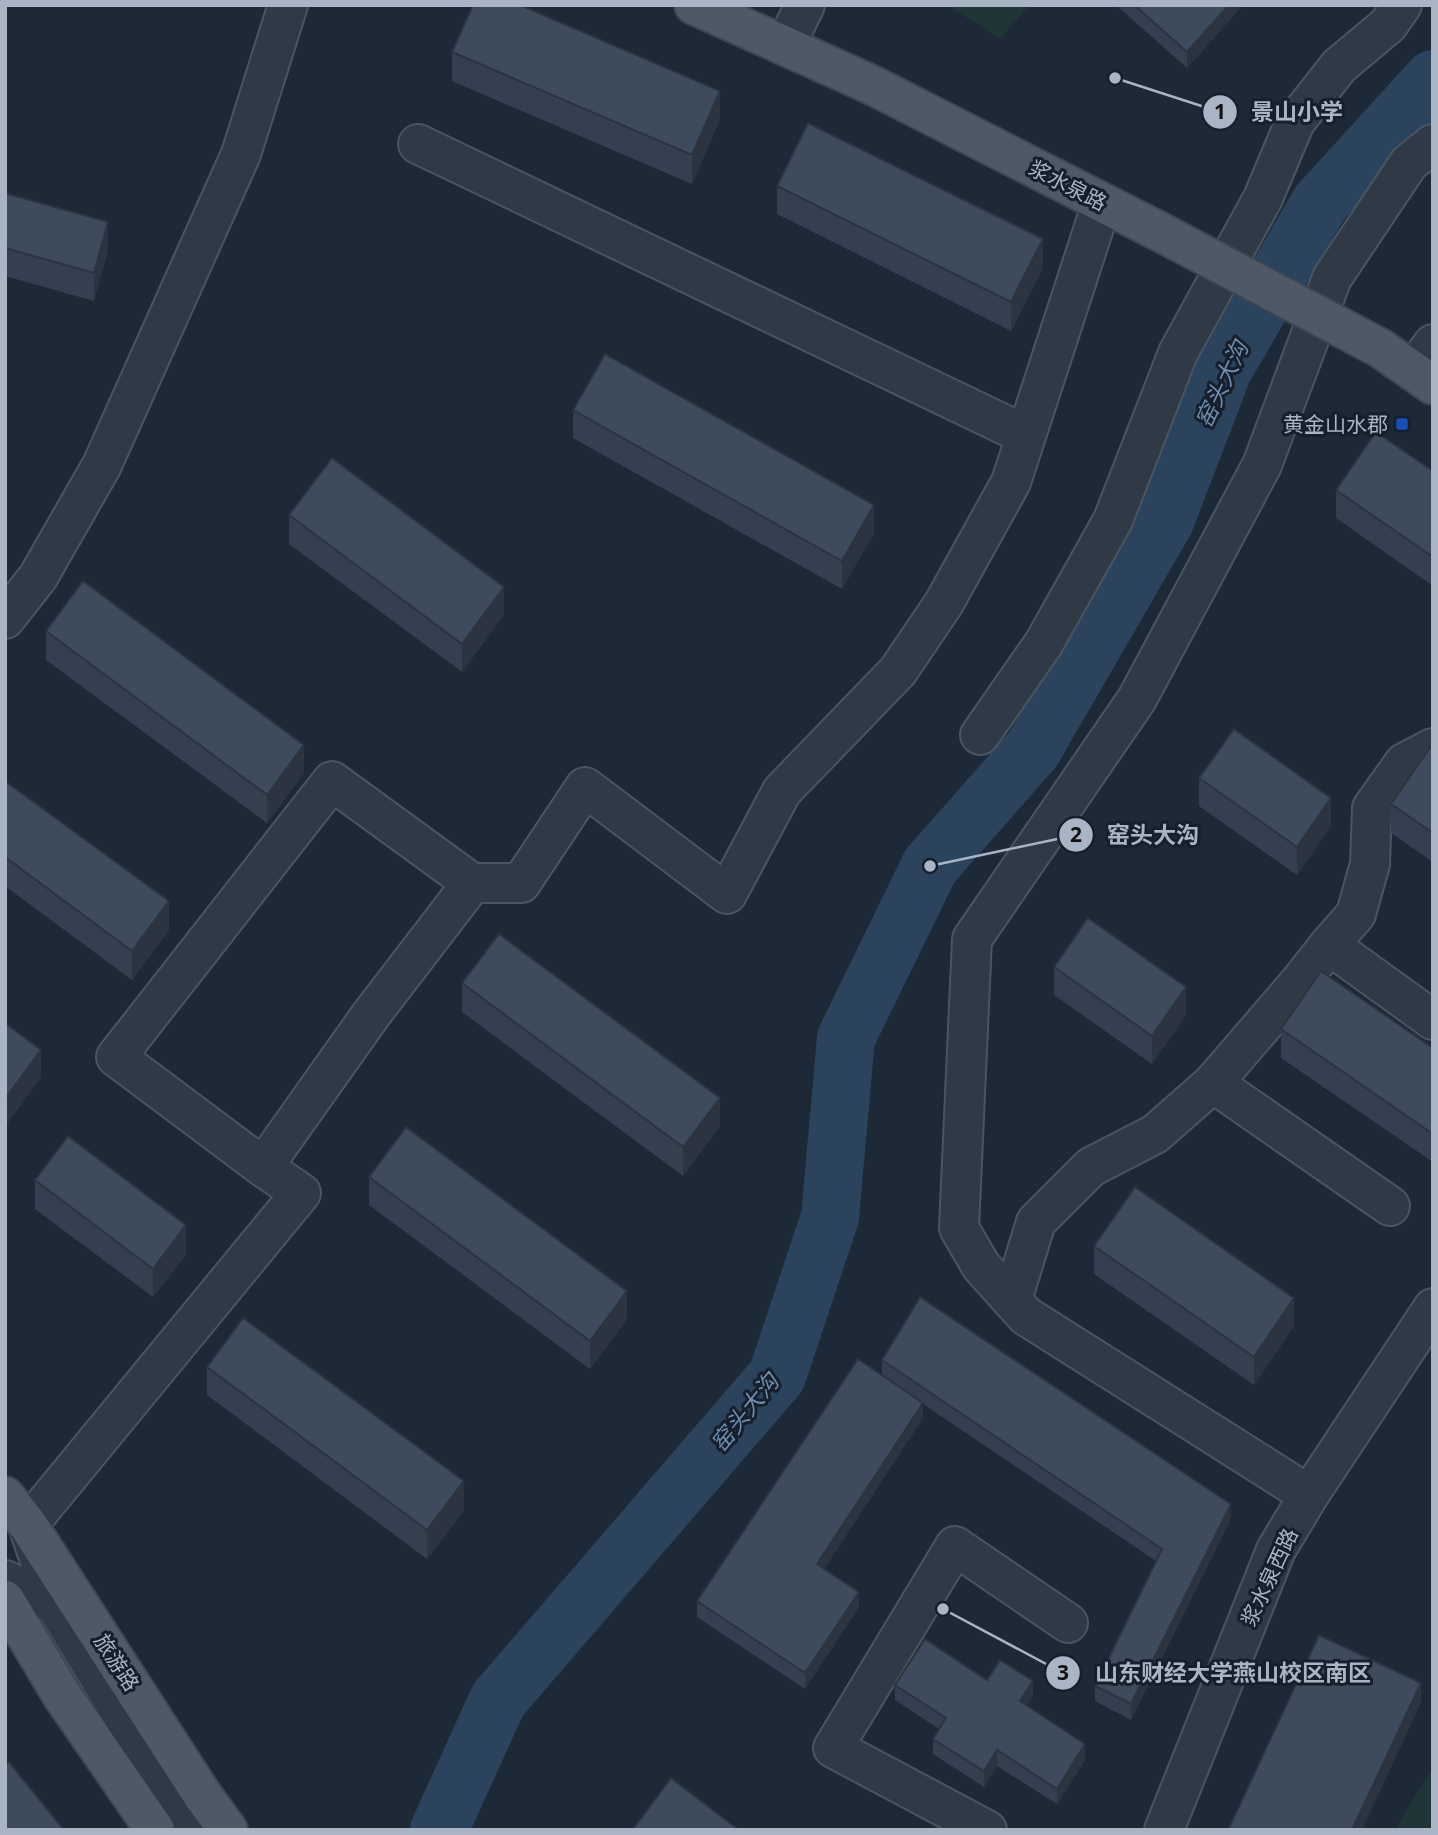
<svg xmlns="http://www.w3.org/2000/svg" width="1438" height="1835" font-family="'Noto Sans','Noto Sans SC',sans-serif">
<style>
.green{fill:#1f3537}
.lines{fill:none;stroke-linecap:round;stroke-linejoin:round}
.river{stroke:#2c435d;stroke-width:58}
.minor-casing{stroke:#4b5562;stroke-width:42}
.major-casing{stroke:#3c4653;stroke-width:42}
.minor{stroke:#303a47;stroke-width:38}
.major{stroke:#4e5967;stroke-width:38}
.major-bridge-casing{stroke:#3c4653;stroke-width:42;stroke-linecap:butt}
.major-bridge{stroke:#4e5967;stroke-width:38}
.wall{fill:#34404f}
.shaded-wall{fill:#2b3440}
.building{fill:#3d4b5c;stroke:#2b3440;stroke-width:2}
.transit-dot{fill:#1a4fb4;stroke:#161f2b;stroke-width:2.5}
.labels{text-anchor:middle;dominant-baseline:central;stroke-width:6;stroke-linejoin:round;paint-order:stroke}
.street-label{font-size:21px;fill:#a9b5c5;stroke:#161f2b}
.poi-label{font-size:21px;fill:#a9b5c5;stroke:#161f2b;text-anchor:end}
.water-label{font-size:23px;font-style:italic;fill:#6f8db0;stroke:#161f2b}
.leader{fill:none;stroke:#a9b5c5;stroke-width:2.5}
.callout-dot{fill:#a9b5c5;stroke:#161f2b;stroke-width:2.5}
.mark-label{font-size:21px;text-anchor:middle;font-weight:bold;fill:#111}
.callout-label{font-size:23px;text-anchor:middle;font-weight:bold;fill:#a9b5c5;stroke:#161f2b;stroke-width:6;stroke-linejoin:round;paint-order:stroke}
</style>
<rect width="100%" height="100%" fill="#1d2936"/>
<g class="green">
<polygon points="947,5 1030,5 1000,39"/>
<polygon points="1433,1767 1433,1830 1395,1830"/>
</g>
<g class="lines">
<polyline class="river" points="439,1830 498,1700 777,1376 830,1217 846,1038 930,866 1033,749 1165,521 1223,370 1320,203 1433,79"/>
<defs>
<g id="minor">
<polyline points="785,46 805,5"/>
<polyline points="418,144 1026,435"/>
<polyline points="1413,371 1433,344"/>
<polyline points="5,619 38,577 102,465 241,154 288,5"/>
<polyline points="980,735 1044,643 1113,520 1178,353 1263,198 1295,122 1339,66 1388,25 1402,5"/>
<polyline points="1329,945 1356,914 1370,864 1372,808 1404,763 1433,748"/>
<polyline points="1213,1083 1390,1206"/>
<polyline points="263,1167 116,1057 332,781 472,883"/>
<polyline points="1012,1300 1036,1222 1091,1167 1155,1134 1213,1083 1299,983 1329,945 1433,1020"/>
<polyline points="1309,1495 1026,1316 981,1266 959,1228 972,939 1137,699 1262,465 1332,278 1409,163 1433,144"/>
<polyline points="5,1580 54,1603"/>
<polyline points="198,1830 156,1770 54,1603 28,1525 301,1193 263,1167 370,1016 472,883 521,883 585,787 727,894 782,791 898,671 944,603 1011,482 1102,203"/>
<polyline points="987,1830 833,1748 955,1546 1068,1623"/>
<polyline points="1164,1830 1276,1550 1309,1495 1433,1308"/>
</g>
<g id="major">
<polyline points="694,5 872,85 1168,236"/>
<polyline points="1380,348 1433,385"/>
<polyline points="5,1496 28,1525 203,1796 228,1830"/>
<polyline points="5,1600 61,1694 155,1830"/>
</g>
</defs>
<use href="#minor" class="minor-casing"/>
<use href="#major" class="major-casing"/>
<use href="#minor" class="minor"/>
<use href="#major" class="major"/>
<defs>
<polyline id="major-bridge" points="1168,236 1380,348"/>
</defs>
<use href="#major-bridge" class="major-bridge-casing"/>
<use href="#major-bridge" class="major-bridge"/>
</g>
<g class="wall">
<polygon points="1116,5 1243,5 1187,68"/>
<polygon points="452,52 720,119 692,184 452,81"/>
<polygon points="777,186 1043,268 1011,331 777,214"/>
<polygon points="5,193 108,250 94,301 5,276"/>
<polygon points="573,410 874,533 842,589 573,438"/>
<polygon points="1433,471 1433,586 1336,518 1336,490"/>
<polygon points="289,515 504,615 462,672 289,544"/>
<polygon points="46,631 304,773 267,823 46,660"/>
<polygon points="1433,748 1433,862 1391,833 1391,804"/>
<polygon points="1199,778 1331,826 1297,875 1199,806"/>
<polygon points="5,781 169,930 132,980 5,886"/>
<polygon points="1054,967 1186,1015 1152,1064 1054,995"/>
<polygon points="462,983 720,1126 683,1176 462,1012"/>
<polygon points="1281,1029 1433,1048 1433,1162 1281,1058"/>
<polygon points="369,1177 627,1319 590,1369 369,1205"/>
<polygon points="35,1180 186,1254 153,1297 35,1209"/>
<polygon points="1094,1246 1294,1326 1254,1385 1094,1274"/>
<polygon points="882,1360 1231,1519 1131,1720 1095,1701 1095,1686 1156,1561 923,1404 923,1418 824,1569 859,1607 805,1689 697,1617 697,1601 882,1375"/>
<polygon points="207,1367 464,1510 427,1559 207,1395"/>
<polygon points="987,1680 1033,1696 1027,1706 1085,1760 1057,1804 997,1766 984,1787 933,1754 933,1739 939,1729 895,1700 895,1685"/>
</g>
<g class="shaded-wall">
<polygon points="1229,5 1243,5 1187,68 1187,52"/>
<polygon points="720,91 720,119 692,184 692,155"/>
<polygon points="108,222 108,250 94,301 94,273"/>
<polygon points="1043,239 1043,268 1011,331 1011,302"/>
<polygon points="874,505 874,533 842,589 842,561"/>
<polygon points="504,587 504,615 462,672 462,644"/>
<polygon points="304,745 304,773 267,823 267,795"/>
<polygon points="1331,798 1331,826 1297,875 1297,847"/>
<polygon points="169,901 169,930 132,980 132,951"/>
<polygon points="1186,987 1186,1015 1152,1064 1152,1036"/>
<polygon points="41,1050 41,1078 5,1127 5,1099"/>
<polygon points="720,1098 720,1126 683,1176 683,1147"/>
<polygon points="186,1225 186,1254 153,1297 153,1269"/>
<polygon points="627,1291 627,1319 590,1369 590,1341"/>
<polygon points="1294,1298 1294,1326 1254,1385 1254,1357"/>
<polygon points="923,1403 923,1418 817,1580 817,1564"/>
<polygon points="464,1481 464,1510 427,1559 427,1530"/>
<polygon points="1231,1504 1231,1519 1131,1720 1131,1704"/>
<polygon points="859,1592 859,1607 805,1689 805,1673"/>
<polygon points="1033,1681 1033,1696 1020,1717 1020,1701"/>
<polygon points="1421,1683 1421,1703 1362,1830 1352,1830"/>
<polygon points="1085,1744 1085,1760 1057,1804 1057,1789"/>
<polygon points="997,1750 997,1766 984,1787 984,1771"/>
</g>
<g class="building">
<polygon points="473,5 520,5 720,91 692,155 452,52"/>
<polygon points="1134,5 1229,5 1187,52"/>
<polygon points="808,123 1043,239 1011,302 777,186"/>
<polygon points="5,193 108,222 94,273 5,248"/>
<polygon points="605,354 874,505 842,561 573,410"/>
<polygon points="1376,432 1433,471 1433,557 1336,490"/>
<polygon points="332,458 504,587 462,644 289,515"/>
<polygon points="83,581 304,745 267,795 46,631"/>
<polygon points="1234,729 1331,798 1297,847 1199,778"/>
<polygon points="1431,746 1433,748 1433,833 1391,804"/>
<polygon points="5,781 169,901 132,951 5,857"/>
<polygon points="1088,918 1186,987 1152,1036 1054,967"/>
<polygon points="499,934 720,1098 683,1147 462,983"/>
<polygon points="1321,971 1433,1048 1433,1134 1281,1029"/>
<polygon points="5,1023 41,1050 5,1099"/>
<polygon points="406,1127 627,1291 590,1341 369,1177"/>
<polygon points="68,1136 186,1225 153,1269 35,1180"/>
<polygon points="1135,1187 1294,1298 1254,1357 1094,1246"/>
<polygon points="920,1297 1231,1504 1131,1704 1095,1686 1162,1549 882,1360"/>
<polygon points="243,1318 464,1481 427,1530 207,1367"/>
<polygon points="858,1359 923,1403 817,1564 859,1592 805,1673 697,1601"/>
<polygon points="1319,1635 1421,1683 1352,1830 1228,1830"/>
<polygon points="925,1639 987,1680 1000,1660 1033,1681 1020,1701 1085,1744 1057,1789 997,1750 984,1771 933,1739 946,1718 895,1685"/>
<polygon points="9,1762 64,1830 5,1830 5,1765"/>
<polygon points="671,1778 739,1830 635,1830 634,1828"/>
</g>
<rect class="transit-dot" x="1395" y="417" width="14" height="14" rx="3.5"/>
<g class="labels">
<g class="street-label">
<text transform="translate(1068 185) rotate(27)">浆水泉路</text>
<text transform="translate(1269 1577) rotate(-65)">浆水泉西路</text>
<text transform="translate(117 1662) rotate(57)">旅游路</text>
</g>
<g class="poi-label">
<text x="1388" y="424">黄金山水郡</text>
</g>
<g class="water-label">
<text transform="translate(1221 384) rotate(-65)">窑头大沟</text>
<text transform="translate(744 1412) rotate(-51)">窑头大沟</text>
</g>
</g>
<path class="leader" d="M1115 78L1220 112M930 866L1076 835M943 1609L1063 1673"/>
<g class="callout-dot">
<circle cx="1115" cy="78" r="7"/>
<circle cx="930" cy="866" r="7"/>
<circle cx="943" cy="1609" r="7"/>
<circle cx="1220" cy="112" r="18"/>
<circle cx="1076" cy="835" r="18"/>
<circle cx="1063" cy="1673" r="18"/>
</g>
<g class="mark-label">
<text x="1220" y="119">1</text>
<text x="1076" y="842">2</text>
<text x="1063" y="1680">3</text>
</g>
<g class="callout-label">
<text x="1297" y="120">景山小学</text>
<text x="1153" y="843">窑头大沟</text>
<text x="1233" y="1681">山东财经大学燕山校区南区</text>
</g>
<rect width="1438" height="1835" fill="none" stroke="#a9b5c5" stroke-width="14"/>
</svg>
